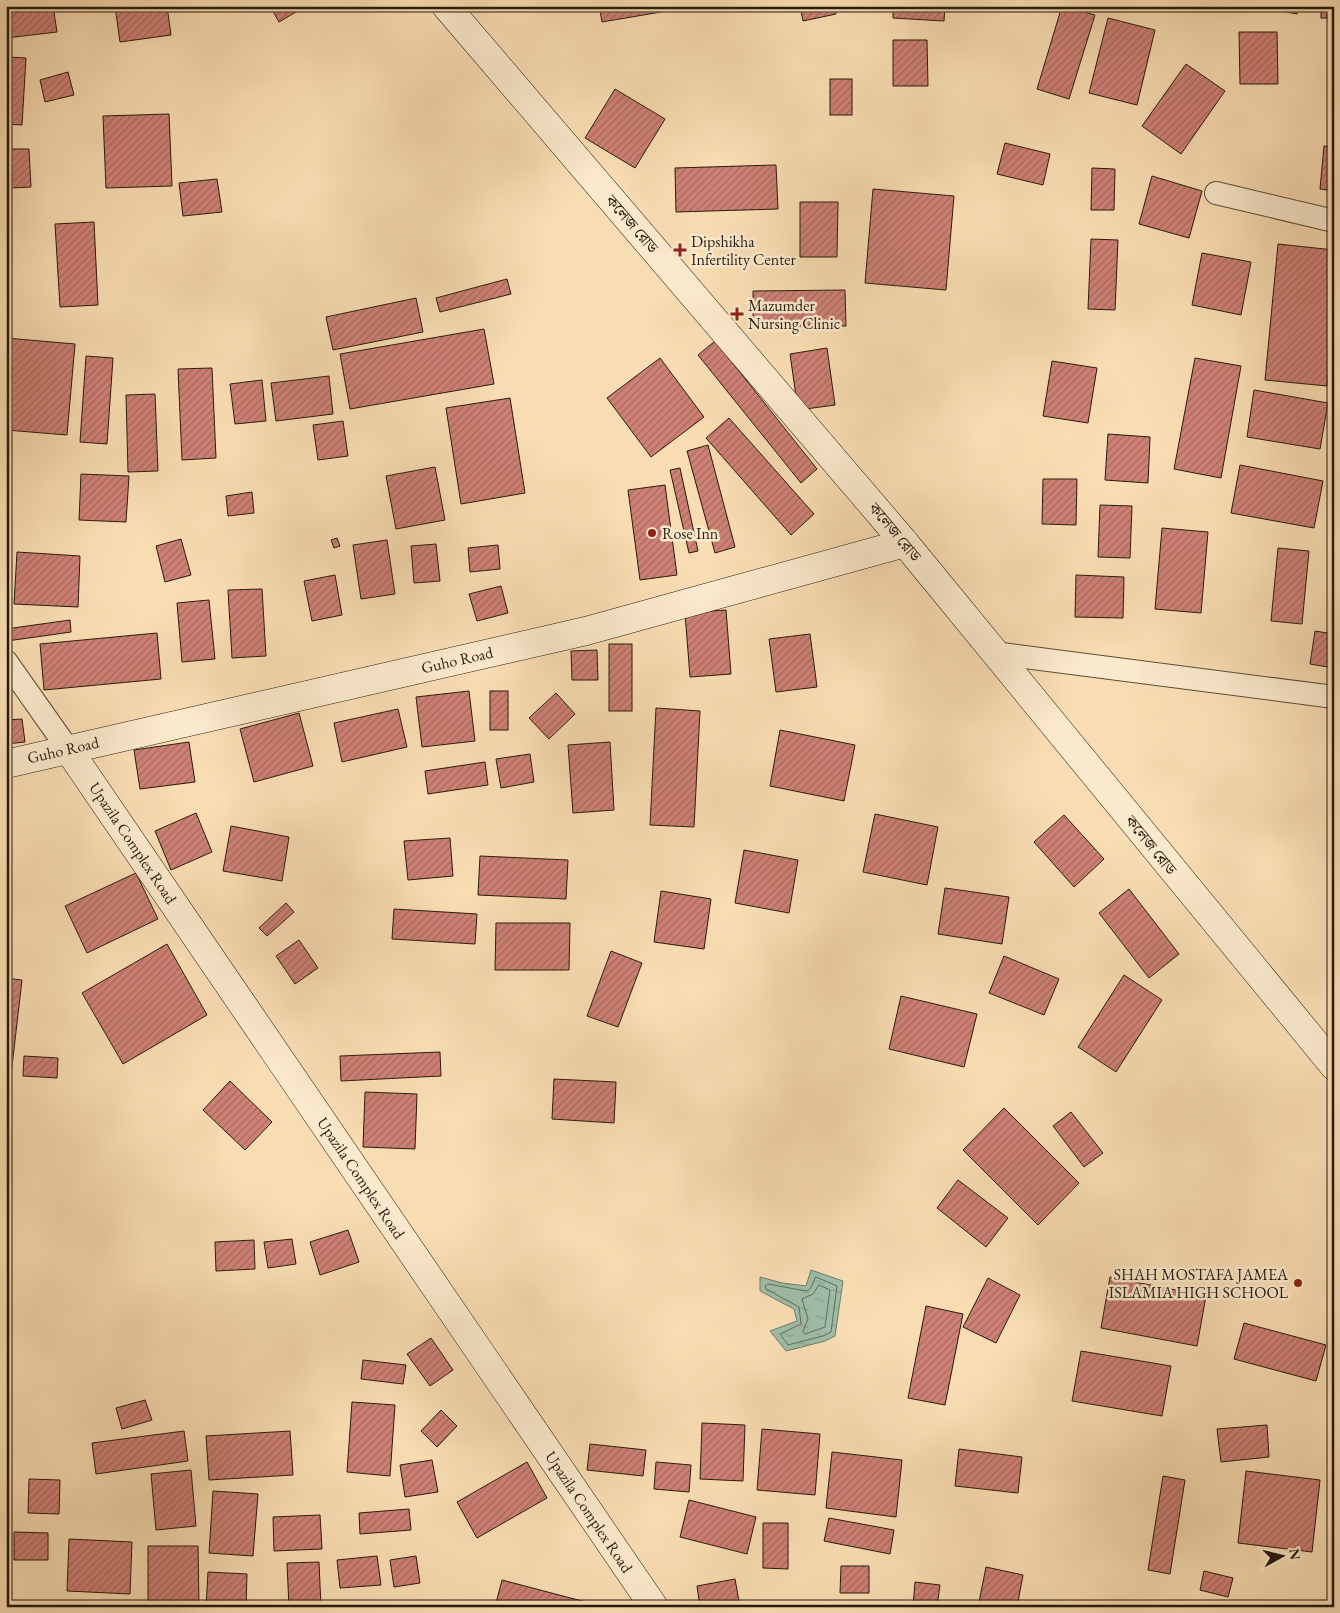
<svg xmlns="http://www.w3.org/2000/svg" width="1340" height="1613" font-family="'EB Garamond','Noto Serif Bengali',serif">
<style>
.water{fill:url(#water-ripples);stroke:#6e7c6a}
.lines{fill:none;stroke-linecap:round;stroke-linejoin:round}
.shore{stroke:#626c5b;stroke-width:1}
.building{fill:url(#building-hatch);stroke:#261b0e}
.street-casing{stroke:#5b4c37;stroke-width:24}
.secondary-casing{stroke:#261b0e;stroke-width:29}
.street{stroke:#fbe9cd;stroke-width:22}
.secondary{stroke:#fbe9cd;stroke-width:28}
.poi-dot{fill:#8f2418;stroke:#fbe9cd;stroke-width:2}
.labels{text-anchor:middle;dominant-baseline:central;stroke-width:5;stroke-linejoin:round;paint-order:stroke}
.street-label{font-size:16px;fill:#261b0e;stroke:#fbe9cd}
.poi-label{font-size:16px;fill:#261b0e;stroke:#fbe9cd;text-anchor:start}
</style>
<defs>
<pattern id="water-ripples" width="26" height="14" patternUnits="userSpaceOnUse" patternTransform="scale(1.25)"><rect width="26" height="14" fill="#9ebda8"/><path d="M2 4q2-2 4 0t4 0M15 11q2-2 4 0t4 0" fill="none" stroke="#88a28f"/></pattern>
<pattern id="building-hatch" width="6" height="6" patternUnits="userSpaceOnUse" patternTransform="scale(1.25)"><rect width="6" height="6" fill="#cf8176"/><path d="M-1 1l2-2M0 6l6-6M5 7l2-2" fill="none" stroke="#a8695f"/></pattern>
</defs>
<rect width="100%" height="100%" fill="#f9ddb2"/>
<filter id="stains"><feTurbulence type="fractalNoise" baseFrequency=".004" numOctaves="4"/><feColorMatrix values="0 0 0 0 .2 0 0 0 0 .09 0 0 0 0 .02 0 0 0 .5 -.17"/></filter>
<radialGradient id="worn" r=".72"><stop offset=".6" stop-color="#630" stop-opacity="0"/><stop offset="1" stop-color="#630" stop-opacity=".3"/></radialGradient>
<polygon class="water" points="811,1270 843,1281 835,1336 825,1341 786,1351 770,1331 797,1321 794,1309 760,1291 760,1277 782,1283 806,1286"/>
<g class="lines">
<g class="shore">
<polygon points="816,1277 837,1286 831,1332 823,1336 788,1345 780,1334 801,1324 799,1307 766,1289 765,1286 768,1284 806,1291 810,1289"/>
<polygon points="819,1285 830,1290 825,1327 805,1334 803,1331 808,1319 802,1299 813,1294"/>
</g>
</g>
<g class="building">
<polygon points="6,6 53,6 57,32 6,38"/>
<polygon points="115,6 167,6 171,35 120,42"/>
<polygon points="270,6 299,6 301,9 279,22"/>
<polygon points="599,6 660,6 661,12 602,22"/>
<polygon points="800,6 835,6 836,14 803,21"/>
<polygon points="893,6 945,6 944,21 893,18"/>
<polygon points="1062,6 1095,15 1069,99 1037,89"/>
<polygon points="1254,6 1298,6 1297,14"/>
<rect x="1321" y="6" width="13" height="12"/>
<polygon points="1108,18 1155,30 1137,105 1089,93"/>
<polygon points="1239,32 1277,32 1278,84 1240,84"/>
<polygon points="893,40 927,40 928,86 893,86"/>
<polygon points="8,57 26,58 22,125 6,124"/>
<polygon points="1186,64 1225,91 1181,154 1142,126"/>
<polygon points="68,72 74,95 45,102 40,80"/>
<rect x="830" y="79" width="22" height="36"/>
<polygon points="615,89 665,119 635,168 585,138"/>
<polygon points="169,114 172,186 106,188 103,116"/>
<polygon points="1005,143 1050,154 1043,185 997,174"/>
<polygon points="1324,146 1334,147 1334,191 1320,189"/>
<polygon points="8,149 29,149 31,187 10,188"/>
<polygon points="776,165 778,209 676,212 675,168"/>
<polygon points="1092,168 1115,169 1114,210 1091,210"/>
<polygon points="1152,176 1202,191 1189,238 1139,224"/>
<polygon points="217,179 222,212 183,216 179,183"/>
<polygon points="873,189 954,196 946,290 865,283"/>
<polygon points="800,202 838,202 837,257 800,257"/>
<polygon points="94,222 98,305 60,307 55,224"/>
<polygon points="1091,239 1118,240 1115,310 1088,309"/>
<polygon points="1278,244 1334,250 1334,312 1327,386 1265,380"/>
<polygon points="1202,253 1251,262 1241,315 1192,305"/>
<polygon points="507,279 511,294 440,312 436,298"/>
<polygon points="845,290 846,326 753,326 753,291"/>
<polygon points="416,298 423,332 333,350 326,317"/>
<polygon points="484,329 494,384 350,409 340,354"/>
<polygon points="6,338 75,344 67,435 6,430"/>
<polygon points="715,341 817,469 801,483 698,355"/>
<polygon points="827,348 835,405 798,410 790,354"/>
<polygon points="86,356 113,358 107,444 80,442"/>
<polygon points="660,358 704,417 651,457 607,398"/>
<polygon points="1195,358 1241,366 1221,478 1174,469"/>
<polygon points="1052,361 1097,368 1088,423 1043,416"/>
<polygon points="212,368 216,458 182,460 178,369"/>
<polygon points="329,376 333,414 276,421 271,383"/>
<polygon points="262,380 266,421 235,424 230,384"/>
<polygon points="1254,390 1328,403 1320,449 1247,437"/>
<polygon points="155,394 158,471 128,472 126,395"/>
<polygon points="510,398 525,493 461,504 446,408"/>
<polygon points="729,418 814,514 791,535 706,438"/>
<polygon points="343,421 348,456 318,460 313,425"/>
<polygon points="1108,434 1150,437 1148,483 1105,480"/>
<polygon points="708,445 735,547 715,553 687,451"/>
<polygon points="1240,465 1323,481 1314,528 1231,513"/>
<polygon points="435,467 445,520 396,529 386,476"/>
<polygon points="680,468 698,551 689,553 670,470"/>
<polygon points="81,474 129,476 126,522 79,520"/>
<polygon points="1043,479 1077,479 1076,525 1042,524"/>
<polygon points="665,485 677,575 640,580 628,490"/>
<polygon points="252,492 254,513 228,516 226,496"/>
<polygon points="1100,505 1132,506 1130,558 1098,557"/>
<polygon points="1162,528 1208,532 1201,613 1155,609"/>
<polygon points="337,538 340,546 334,548 331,540"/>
<polygon points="181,539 191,575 165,582 156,546"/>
<polygon points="387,540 395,594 361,599 353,545"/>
<polygon points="436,544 440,581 414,583 411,546"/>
<polygon points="498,545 500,569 470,572 468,548"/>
<polygon points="1278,548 1309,551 1302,624 1271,621"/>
<polygon points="17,552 80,556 78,607 14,604"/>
<polygon points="335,575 342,615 312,621 304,581"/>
<polygon points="1076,575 1124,577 1123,618 1075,617"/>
<polygon points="501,586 508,613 477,621 469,594"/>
<polygon points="262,589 266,656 232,658 228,590"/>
<polygon points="209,600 215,659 182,662 177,603"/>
<polygon points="726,610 731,674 690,677 685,613"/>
<polygon points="70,620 71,632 7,641 6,629"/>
<polygon points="1315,631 1334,634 1334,668 1310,664"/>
<polygon points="157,633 161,679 44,690 40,644"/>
<polygon points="810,634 817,687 776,692 769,639"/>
<rect x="609" y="644" width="23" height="67"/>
<polygon points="597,650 598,680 572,680 571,651"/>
<polygon points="469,691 475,741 422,747 416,697"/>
<rect x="490" y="691" width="18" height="39"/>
<polygon points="556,693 575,714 549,739 529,718"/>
<polygon points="656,708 700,711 694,827 650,825"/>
<polygon points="398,709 407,747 342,762 334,723"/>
<polygon points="299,713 313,766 254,782 240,729"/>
<polygon points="22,719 25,742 6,744 6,720"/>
<polygon points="780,730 855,745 844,801 770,786"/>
<polygon points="189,742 195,782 140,789 134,750"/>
<polygon points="610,742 614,810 573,813 568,745"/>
<polygon points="530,754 534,782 501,788 496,759"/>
<polygon points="485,762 488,785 428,794 425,771"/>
<polygon points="196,813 212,852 171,870 155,831"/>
<polygon points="875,814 938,827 927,885 863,872"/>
<polygon points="1064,815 1104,859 1074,887 1034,842"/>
<polygon points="231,826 289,837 282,881 223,871"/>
<polygon points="450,838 453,876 408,880 404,841"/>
<polygon points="744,850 798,860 789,913 735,903"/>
<polygon points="480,856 568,860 566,899 478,895"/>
<polygon points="136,873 158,919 87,953 65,906"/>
<polygon points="945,888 1009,897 1002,944 938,934"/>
<polygon points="1129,889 1179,954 1149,978 1099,913"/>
<polygon points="661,891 711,899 704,949 654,942"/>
<polygon points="286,903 294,912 267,936 259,928"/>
<polygon points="394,909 477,914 475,944 392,939"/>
<polygon points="496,923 570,923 569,970 495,970"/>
<polygon points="299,940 318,968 295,984 276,956"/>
<polygon points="167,944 207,1015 123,1064 82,993"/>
<polygon points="611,951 642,963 618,1027 587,1016"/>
<polygon points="1004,956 1059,979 1044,1015 989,993"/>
<polygon points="1124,975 1162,1000 1116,1072 1078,1047"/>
<polygon points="6,978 22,980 11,1075 6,1075"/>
<polygon points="901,996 977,1014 964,1067 889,1049"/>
<polygon points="440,1052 441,1076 341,1081 340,1056"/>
<polygon points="24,1056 58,1058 57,1078 23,1076"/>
<polygon points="554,1079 616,1082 614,1123 552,1119"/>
<polygon points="230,1081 272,1122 245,1150 203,1110"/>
<polygon points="365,1092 417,1094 415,1149 363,1147"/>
<polygon points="1004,1108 1079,1183 1038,1225 963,1150"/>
<polygon points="1071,1112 1103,1153 1084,1167 1053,1126"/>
<polygon points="958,1180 1008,1218 986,1247 937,1208"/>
<polygon points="348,1230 359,1262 320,1275 310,1242"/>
<polygon points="292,1239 296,1264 268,1268 264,1242"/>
<polygon points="254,1240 255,1269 216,1271 215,1242"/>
<polygon points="1110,1277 1206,1296 1197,1346 1101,1328"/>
<polygon points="988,1278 1020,1295 996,1343 963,1327"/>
<polygon points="926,1306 963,1314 945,1405 908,1398"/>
<polygon points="1244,1323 1326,1345 1316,1381 1234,1359"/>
<polygon points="431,1338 453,1370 430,1386 407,1354"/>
<polygon points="1081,1351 1171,1366 1162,1416 1072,1401"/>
<polygon points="363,1360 406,1365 403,1384 361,1379"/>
<polygon points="145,1400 152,1420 122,1429 116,1408"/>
<polygon points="352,1402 395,1405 390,1476 347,1472"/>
<polygon points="441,1410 457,1426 437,1447 421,1431"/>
<polygon points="702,1423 745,1425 743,1481 700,1479"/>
<polygon points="1267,1425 1269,1457 1221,1462 1217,1429"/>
<polygon points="762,1429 820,1434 815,1495 757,1490"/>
<polygon points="184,1431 188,1461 96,1474 92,1443"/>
<polygon points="290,1431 293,1475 209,1480 206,1436"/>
<polygon points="590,1444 646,1450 643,1476 587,1470"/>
<polygon points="959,1449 1022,1457 1018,1493 955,1486"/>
<polygon points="832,1452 902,1460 896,1517 826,1508"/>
<polygon points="432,1460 438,1492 405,1497 400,1465"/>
<polygon points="527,1462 547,1498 477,1538 457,1502"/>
<polygon points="656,1462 691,1465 689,1492 654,1489"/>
<polygon points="191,1470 196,1526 156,1530 151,1474"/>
<polygon points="1246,1471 1320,1480 1312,1552 1238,1543"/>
<polygon points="1163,1476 1185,1480 1170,1574 1148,1570"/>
<polygon points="29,1479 60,1480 59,1514 28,1513"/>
<rect x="6" y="1488" width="4" height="39"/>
<polygon points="213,1491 258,1494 253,1556 209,1553"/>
<polygon points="689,1500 756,1517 747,1554 680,1537"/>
<polygon points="409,1509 411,1530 360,1534 359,1513"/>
<polygon points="320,1515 322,1549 274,1551 273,1517"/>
<polygon points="829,1518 894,1530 890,1554 824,1541"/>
<polygon points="763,1523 788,1523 788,1569 763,1568"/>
<polygon points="14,1532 48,1533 48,1560 14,1560"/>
<polygon points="69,1539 132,1542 130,1594 67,1591"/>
<polygon points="148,1546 198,1546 199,1606 148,1606"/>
<polygon points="377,1556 381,1585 340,1588 337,1560"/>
<polygon points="416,1556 420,1583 394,1587 390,1560"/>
<polygon points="319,1562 321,1607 289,1607 287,1563"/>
<polygon points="841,1566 869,1566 869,1593 840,1593"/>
<polygon points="986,1567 1023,1575 1017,1607 978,1607"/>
<polygon points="1204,1571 1233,1578 1228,1597 1200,1590"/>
<polygon points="208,1572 247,1574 246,1607 206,1607"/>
<polygon points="735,1579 740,1607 700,1607 697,1586"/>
<polygon points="502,1580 601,1606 495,1607"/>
<polygon points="915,1582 940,1585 937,1607 913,1607"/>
<polygon points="335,1603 360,1605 360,1607 335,1607"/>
</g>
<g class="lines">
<defs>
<g id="street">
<polyline points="1216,193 1334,221"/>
<polyline points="994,653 1334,697"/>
<polyline points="6,661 68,749"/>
</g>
<g id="secondary">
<polyline points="446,6 905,543 1334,1066"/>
<polyline points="68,749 654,1607"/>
<polyline points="6,764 586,631 905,543"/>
</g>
</defs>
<use href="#street" class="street-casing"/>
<use href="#secondary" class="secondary-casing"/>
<use href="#street" class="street"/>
<use href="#secondary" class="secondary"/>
</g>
<g class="poi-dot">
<path d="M677.5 242.5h5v5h5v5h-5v5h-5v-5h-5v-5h5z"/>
<path d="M734.5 306.5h5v5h5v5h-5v5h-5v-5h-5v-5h5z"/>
<circle cx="652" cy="533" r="5"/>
<circle cx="1298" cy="1283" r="5"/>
</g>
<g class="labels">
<g class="street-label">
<text transform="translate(632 224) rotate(49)">কলেজ রোড</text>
<text transform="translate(895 532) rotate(50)">কলেজ রোড</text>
<text transform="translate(457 660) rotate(-13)">Guho Road</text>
<text transform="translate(63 750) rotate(-13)">Guho Road</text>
<text transform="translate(133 843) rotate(56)">Upazila Complex Road</text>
<text transform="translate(1151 845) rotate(51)">কলেজ রোড</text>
<text transform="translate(361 1178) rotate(56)">Upazila Complex Road</text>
<text transform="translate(589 1512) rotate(56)">Upazila Complex Road</text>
</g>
<g class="poi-label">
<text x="691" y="241">Dipshikha<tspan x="691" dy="18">Infertility Center</tspan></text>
<text x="748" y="305">Mazumder<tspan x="748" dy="18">Nursing Clinic</tspan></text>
<text x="662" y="533">Rose Inn</text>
<text x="1288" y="1274" text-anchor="end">SHAH MOSTAFA JAMEA<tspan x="1288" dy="18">ISLAMIA HIGH SCHOOL</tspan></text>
</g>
</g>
<rect width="1340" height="1613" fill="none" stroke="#f9ddb2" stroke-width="25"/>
<rect x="8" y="8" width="1325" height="1598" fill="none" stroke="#261b0e" stroke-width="2.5"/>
<rect x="12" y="12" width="1315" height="1588" fill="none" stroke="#261b0e"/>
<g transform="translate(1282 1556) rotate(82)" stroke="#fbe9cd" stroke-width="4" paint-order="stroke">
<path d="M0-4L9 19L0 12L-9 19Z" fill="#261b0e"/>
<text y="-8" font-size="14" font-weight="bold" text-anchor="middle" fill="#261b0e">N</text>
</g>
<rect width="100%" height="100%" filter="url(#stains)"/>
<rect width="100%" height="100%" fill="url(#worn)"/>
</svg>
